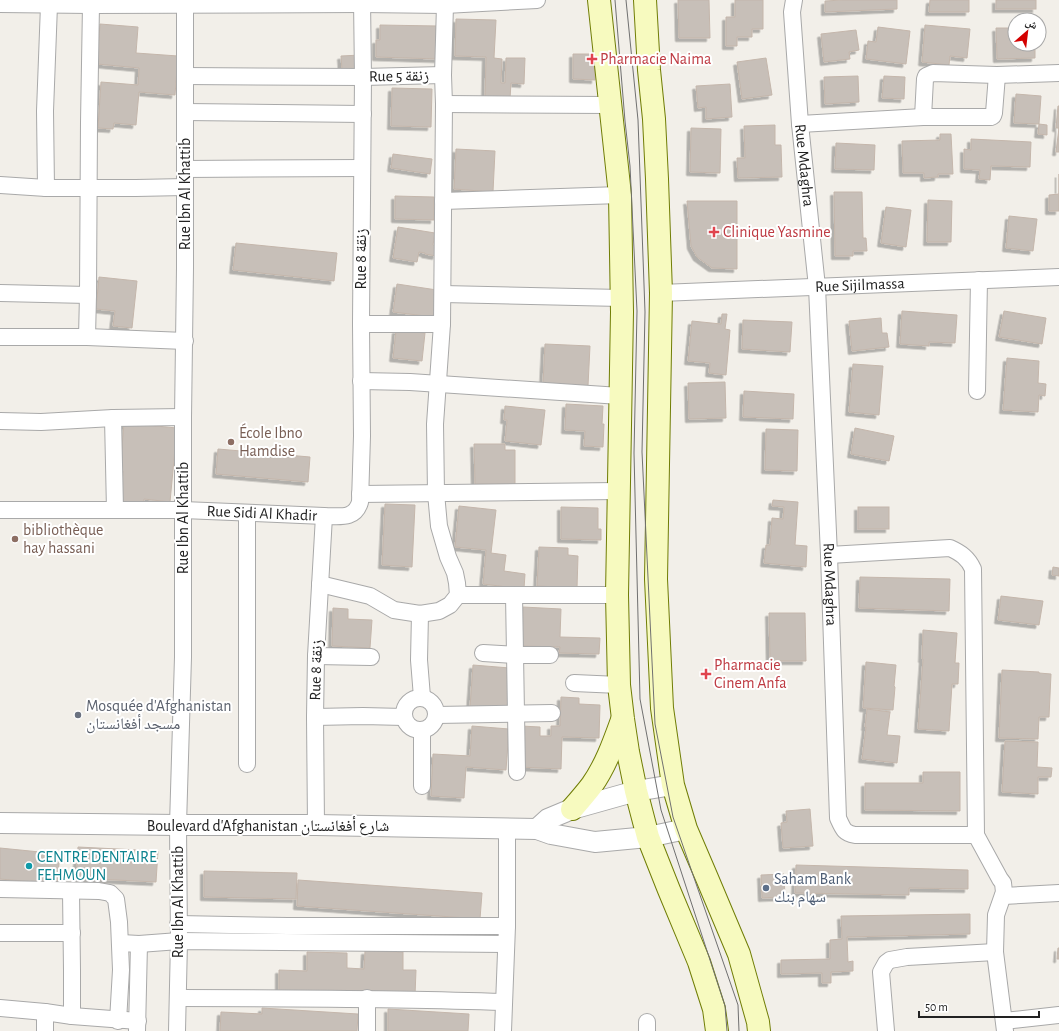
<svg xmlns="http://www.w3.org/2000/svg" width="1059" height="1031" font-family="'Alegreya Sans','Noto Naskh Arabic',sans-serif">
<style>
.building{fill:#c7bfb8;stroke:#c4b6ab;filter:url(#shadow)}
.lines{fill:none;stroke-linecap:round;stroke-linejoin:round}
.minor-casing{stroke:#a9a9a9;stroke-width:18}
.tertiary-casing{stroke:#a9a9a9;stroke-width:22}
.secondary-casing{stroke:#707d05;stroke-width:24}
.minor{stroke:#fff;stroke-width:16}
.tertiary{stroke:#fff;stroke-width:20}
.secondary{stroke:#f7fabf;stroke-width:22}
.tram{stroke:#707070;stroke-width:1}
.health-dot{fill:#e0444e;stroke:#fff;stroke-width:1.5}
.education-dot{fill:#8d6e63;stroke:#fff;stroke-width:1.5}
.worship-dot{fill:#6b7280;stroke:#fff;stroke-width:1.5}
.culture-dot{fill:#0f9aa8;stroke:#fff;stroke-width:1.5}
.service-dot{fill:#5c6f8a;stroke:#fff;stroke-width:1.5}
.labels{text-anchor:middle;dominant-baseline:central;stroke-width:4;stroke-linejoin:round;paint-order:stroke}
.health-label{font-size:16px;fill:#be3a42;stroke:#fff;text-anchor:start}
.street-label{font-size:16px;fill:#222;stroke:#fff}
.education-label{font-size:16px;fill:#785e54;stroke:#fff;text-anchor:start}
.worship-label{font-size:16px;fill:#5b616d;stroke:#fff;text-anchor:start}
.culture-label{font-size:16px;fill:#0d838f;stroke:#fff;text-anchor:start}
.service-label{font-size:16px;fill:#4e5e75;stroke:#fff;text-anchor:start}
</style>
<defs>
<filter id="shadow"><feDropShadow dx="-3.5" dy="3.5" stdDeviation="0" flood-color="#0004"/></filter>
</defs>
<rect width="100%" height="100%" fill="#f2efe9"/>
<g class="building">
<polygon points="678,0 709,0 710,38 679,38"/>
<polygon points="735,0 763,0 763,29 752,29 752,37 737,37 737,46 726,46 726,17 735,17"/>
<polygon points="842,0 897,0 897,9 825,12 825,1"/>
<polygon points="930,0 969,0 969,12 929,12"/>
<rect x="996" y="0" width="40" height="9"/>
<polygon points="456,19 496,20 494,58 502,59 501,83 505,83 506,58 525,58 524,84 511,83 510,99 485,98 486,57 455,56"/>
<polygon points="100,24 138,27 136,53 178,56 175,95 139,92 136,125 114,123 113,129 98,128 101,82 138,85 139,68 97,64"/>
<polygon points="380,25 438,26 438,59 376,57 376,40 380,40"/>
<polygon points="925,25 970,29 967,58 950,56 949,65 922,62"/>
<polygon points="878,27 910,31 906,64 866,59 868,41 876,42"/>
<polygon points="996,28 1015,28 1015,44 1035,44 1035,58 997,59"/>
<polygon points="856,30 859,50 849,52 850,59 824,62 821,34"/>
<polygon points="573,54 595,54 595,80 573,79"/>
<polygon points="361,55 361,69 342,70 341,56"/>
<polygon points="766,58 772,95 742,99 737,62"/>
<polygon points="858,76 859,102 825,104 824,77"/>
<polygon points="884,76 905,77 904,99 882,98"/>
<polygon points="730,84 732,117 706,119 706,107 698,108 696,86"/>
<polygon points="392,88 432,89 431,127 391,126"/>
<polygon points="1016,94 1041,96 1039,124 1047,125 1047,135 1038,134 1039,124 1014,123"/>
<polygon points="1058,106 1059,106 1059,152 1056,152 1059,128 1056,128"/>
<polygon points="775,125 775,145 781,145 782,177 738,178 737,158 745,158 744,126"/>
<polygon points="691,128 721,129 720,173 690,172"/>
<polygon points="940,134 951,134 953,174 938,174 938,177 924,178 924,173 903,173 902,141 940,140"/>
<polygon points="971,139 1031,142 1030,167 991,166 990,180 979,179 980,170 964,169 964,149 971,150"/>
<polygon points="836,143 875,145 874,170 835,169"/>
<polygon points="456,149 495,151 493,192 454,189"/>
<polygon points="393,154 432,159 430,174 391,168"/>
<polygon points="1059,174 1059,211 1049,211 1049,195 1059,194"/>
<polygon points="834,192 862,192 863,238 866,238 867,251 853,251 853,256 835,256"/>
<polygon points="395,196 434,197 434,220 395,219"/>
<polygon points="928,200 952,201 951,242 927,242"/>
<polygon points="687,201 737,201 737,269 712,268 697,257 691,246"/>
<polygon points="886,207 911,210 906,247 881,243"/>
<polygon points="1009,216 1037,219 1033,251 1006,248"/>
<polygon points="398,227 435,233 433,245 438,246 436,256 425,254 425,253 419,252 417,262 393,258"/>
<polygon points="236,243 337,253 334,281 233,270"/>
<polygon points="99,277 137,281 132,328 113,326 115,311 96,309"/>
<polygon points="397,284 437,290 433,317 393,312"/>
<polygon points="902,311 957,315 955,343 929,342 929,346 900,344"/>
<polygon points="1004,311 1046,318 1042,344 999,337"/>
<polygon points="722,314 727,314 725,329 730,330 726,375 709,373 710,363 688,361 692,321 721,324"/>
<polygon points="881,318 882,333 887,333 889,347 852,351 849,321"/>
<polygon points="743,320 792,322 790,352 742,349"/>
<polygon points="396,330 425,333 422,361 393,358"/>
<polygon points="545,344 590,346 588,386 543,383"/>
<polygon points="1007,358 1039,361 1038,383 1046,384 1045,396 1039,395 1038,412 1003,410"/>
<polygon points="853,364 883,366 879,415 849,412"/>
<polygon points="725,382 726,418 689,419 688,383"/>
<polygon points="744,391 794,394 793,419 743,417"/>
<polygon points="566,404 603,406 602,424 604,424 603,447 584,446 585,431 565,430"/>
<polygon points="505,406 545,410 541,445 505,441 507,420 504,420"/>
<polygon points="124,423 177,428 170,502 144,499 143,506 120,503 123,471 120,471"/>
<polygon points="855,428 894,436 889,461 851,454"/>
<polygon points="766,429 798,430 797,471 765,470"/>
<polygon points="474,444 505,444 505,450 515,450 515,484 475,484"/>
<polygon points="218,449 310,457 308,482 216,474"/>
<polygon points="773,500 798,502 795,545 807,546 806,567 764,563 766,545 770,545 772,518 783,519 784,507 772,506"/>
<polygon points="385,504 415,505 412,567 382,565"/>
<polygon points="459,506 496,510 491,553 506,555 504,571 525,574 524,589 483,584 486,550 455,547"/>
<polygon points="561,507 598,508 598,529 601,529 601,540 561,539"/>
<rect x="858" y="507" width="31" height="22"/>
<polygon points="539,547 568,548 568,555 578,556 577,588 537,586"/>
<polygon points="1053,567 1059,568 1059,576 1052,575"/>
<polygon points="860,577 950,579 949,611 859,608"/>
<polygon points="1001,596 1043,601 1039,625 998,620"/>
<polygon points="523,607 561,609 560,637 600,638 599,654 559,653 560,647 522,646"/>
<polygon points="333,608 348,609 348,619 372,620 370,648 332,646"/>
<polygon points="769,613 805,613 806,661 770,661"/>
<polygon points="923,630 957,633 955,663 959,663 958,684 952,684 949,731 918,729 923,659 922,659"/>
<polygon points="866,662 896,665 894,686 895,687 893,710 863,708"/>
<polygon points="473,665 510,668 507,710 470,707"/>
<polygon points="1002,670 1039,672 1039,673 1051,674 1049,717 1039,717 1038,739 999,738"/>
<polygon points="561,697 579,698 579,704 600,705 599,738 562,737 561,769 519,767 521,726 540,727 540,736 551,736 551,726 560,726"/>
<polygon points="867,709 890,712 887,735 900,736 897,763 862,759 866,727 865,727"/>
<polygon points="472,726 509,729 506,770 466,767 464,798 431,796 433,754 470,756"/>
<polygon points="1005,741 1038,742 1037,767 1052,768 1051,777 1038,777 1038,794 1002,792"/>
<polygon points="923,772 960,772 960,811 865,810 865,783 923,783"/>
<polygon points="810,809 813,846 783,848 781,823 787,822 786,811"/>
<polygon points="78,847 158,851 156,882 76,878"/>
<polygon points="0,848 60,854 57,884 0,879"/>
<polygon points="796,865 968,870 968,889 909,888 909,895 795,893"/>
<polygon points="204,871 297,873 296,899 204,897"/>
<polygon points="784,874 785,897 762,898 761,875"/>
<polygon points="298,880 482,893 480,919 297,906"/>
<polygon points="970,914 970,934 847,937 848,962 853,961 853,971 831,972 831,983 822,983 822,973 781,974 781,960 830,959 830,940 842,939 841,916"/>
<polygon points="1058,948 1059,948 1059,959 1057,959"/>
<polygon points="365,951 403,952 403,970 416,970 415,996 279,992 279,970 307,971 307,952 347,953 347,968 364,969"/>
<polygon points="262,1008 358,1014 357,1031 220,1031 221,1012 262,1014"/>
<polygon points="388,1009 469,1014 468,1031 388,1031"/>
</g>
<g class="lines">
<defs>
<g id="minor">
<path id="s1" d="M794 0 792 12 800 124 817 287 829 555 838 818C843 829 844 833 855 835H976"/>
<polyline points="0,4 91,5 362,4 445,5 537,0"/>
<polyline points="185,76 363,77 443,75"/>
<polyline points="444,104 610,105"/>
<polyline points="185,112 363,114"/>
<polyline points="923,117 925,79 926,76 933,73 997,75 1059,73"/>
<polyline points="800,124 923,117 991,117 993,116 994,113 997,75"/>
<polyline points="185,169 362,168"/>
<polyline points="0,185 46,188 136,188 185,187"/>
<polyline points="46,188 45,111 49,5"/>
<polyline points="443,201 620,195"/>
<polyline points="0,293 88,295 89,122 91,5"/>
<path id="s2" d="M661 293 1059 277"/>
<polyline points="443,294 621,298"/>
<polyline points="361,324 442,324"/>
<polyline points="0,337 87,337 185,341"/>
<polyline points="87,337 88,295"/>
<polyline points="361,381 410,382 620,396"/>
<polyline points="977,391 979,280"/>
<polyline points="113,418 115,510"/>
<polyline points="0,421 41,422 113,418 183,417"/>
<polyline points="360,494 618,491"/>
<path id="s3" d="M0 510H183L324 516C339 516 355 520 360 502L362 436 361 324 363 77 362 0"/>
<polyline points="247,513 247,764"/>
<path d="M829 555 950 548C961 553 968 558 973 569L976 835 1000 879 1003 883 1004 892 996 915 995 952 1005 1031"/>
<polyline points="320,584 370,596 394,610 420,614 439,611 450,605 458,595 457,583 455,573 448,557 439,526 436,493 435,424 442,324 444,104 443,75 445,5"/>
<polyline points="458,595 617,595"/>
<polyline points="514,595 517,772"/>
<polyline points="420,614 419,660 422,697"/>
<polyline points="483,653 516,655 550,655"/>
<polyline points="316,656 371,657"/>
<polyline points="574,683 619,685"/>
<circle cx="420" cy="714" r="16"/>
<polyline points="436,715 552,713"/>
<polyline points="315,717 363,716 404,717"/>
<polyline points="422,730 422,786"/>
<polyline points="316,825 315,717 316,656 324,516"/>
<polyline points="0,889 99,891 110,893 116,899 119,922 121,970 118,1021"/>
<polyline points="71,891 72,970 72,1016"/>
<polyline points="1003,896 1059,893"/>
<polyline points="178,924 288,926 507,926"/>
<polyline points="0,933 72,933"/>
<polyline points="121,943 139,944 179,941 506,944"/>
<path d="M178 998C287 998 395 998 504 1002"/>
<polyline points="367,998 367,1031"/>
<polyline points="0,1008 45,1012 72,1016 138,1021"/>
<polyline points="1004,1021 1059,1015"/>
<polyline points="647,1022 647,1031"/>
<polyline points="45,1031 45,1012"/>
<polyline points="137,1031 139,944"/>
<polyline points="177,1031 179,941 178,825 183,657 183,417 185,268 185,5"/>
<polyline points="503,1031 507,926 507,829"/>
<polyline points="886,1031 881,972 886,963 890,960 907,957 995,952"/>
</g>
<g id="tertiary">
<polyline points="0,823 178,825 316,825 537,829 551,834 595,842 648,837 686,829"/>
<polyline points="537,829 548,819 572,809 636,791 673,785"/>
</g>
<g id="secondary">
<polyline points="599,0 620,195 622,312 617,595 619,685 623,719 628,752 636,791 648,837 667,885 669,890 699,962 714,1009 717,1031"/>
<polyline points="645,0 649,70 654,119 657,179 661,293 656,579 662,708 673,785 686,829 707,878 739,954 758,1022 759,1031"/>
<path d="M572 809C579 801 586 793 592 785 606 765 614 742 622 720"/>
</g>
</defs>
<use href="#minor" class="minor-casing"/>
<use href="#tertiary" class="tertiary-casing"/>
<use href="#secondary" class="secondary-casing"/>
<use href="#minor" class="minor"/>
<use href="#tertiary" class="tertiary"/>
<use href="#secondary" class="secondary"/>
<g class="tram">
<polyline points="615,0 625,121 630,166 637,311 634,453 640,699 661,810 725,1006 727,1031"/>
<polyline points="626,0 638,120 645,312 642,452 655,724 673,817 738,1005 739,1031"/>
</g>
</g>
<g class="health-dot">
<path d="M590 53h4v4h4v4h-4v4h-4v-4h-4v-4h4z"/>
<path d="M712 226h4v4h4v4h-4v4h-4v-4h-4v-4h4z"/>
<path d="M704 668h4v4h4v4h-4v4h-4v-4h-4v-4h4z"/>
</g>
<g class="education-dot">
<circle cx="231" cy="442" r="4"/>
<circle cx="15" cy="539" r="4"/>
</g>
<circle class="worship-dot" cx="78" cy="715" r="4"/>
<circle class="culture-dot" cx="29" cy="866" r="4"/>
<circle class="service-dot" cx="766" cy="888" r="4"/>
<g class="labels">
<g class="health-label">
<text x="600" y="59">Pharmacie Naima</text>
<text x="723" y="232">Clinique Yasmine</text>
<text x="714" y="665">Pharmacie<tspan x="714" dy="18">Cinem Anfa</tspan></text>
</g>
<g class="street-label">
<text transform="translate(399 76) rotate(-1)">Rue 5 زنقة</text>
<text stroke="none"><textPath href="#s1" startOffset="166">Rue Mdaghra</textPath></text>
<text transform="translate(185 194) rotate(-90)">Rue Ibn Al Khattib</text>
<text transform="translate(361 259) rotate(-90)">Rue 8 زنقة</text>
<text stroke="none"><textPath href="#s2" startOffset="199">Rue Sijilmassa</textPath></text>
<text stroke="none"><textPath href="#s3" startOffset="262">Rue Sidi Al Khadir</textPath></text>
<text transform="translate(183 518) rotate(-90)">Rue Ibn Al Khattib</text>
<text stroke="none"><textPath href="#s1" startOffset="586">Rue Mdaghra</textPath></text>
<text transform="translate(316 670) rotate(-88)">Rue 8 زنقة</text>
<text x="268" y="826">Boulevard d'Afghanistan شارع أفغانستان</text>
<text transform="translate(178 902) rotate(-90)">Rue Ibn Al Khattib</text>
</g>
<g class="education-label">
<text x="239" y="433">École Ibno<tspan x="239" dy="18">Hamdise</tspan></text>
<text x="23" y="530">bibliothèque<tspan x="23" dy="18">hay hassani</tspan></text>
</g>
<g class="worship-label">
<text x="86" y="706">Mosquée d'Afghanistan<tspan x="86" dy="18">مسجد أفغانستان</tspan></text>
</g>
<g class="culture-label">
<text x="37" y="857">CENTRE DENTAIRE<tspan x="37" dy="18">FEHMOUN</tspan></text>
</g>
<g class="service-label">
<text x="774" y="879">Saham Bank<tspan x="774" dy="18">سهام بنك</tspan></text>
</g>
</g>
<g transform="translate(1027 32) rotate(28)"><circle r="19" fill="#ffffff" stroke="#a7a7a7"/>
<path d="M0-3L7 15L0 10L-7 15Z" fill="#d40000"/>
<text y="-6" font-size="11" font-weight="bold" text-anchor="middle" fill="#222222">ش</text>
</g>
<path d="M919 1011v6h120v-6" fill="none" stroke="#222222" stroke-width="2"/>
<text x="925" y="1011" font-size="12" fill="#222222" stroke="#ffffff" stroke-width="3" paint-order="stroke">50 m</text>
</svg>
